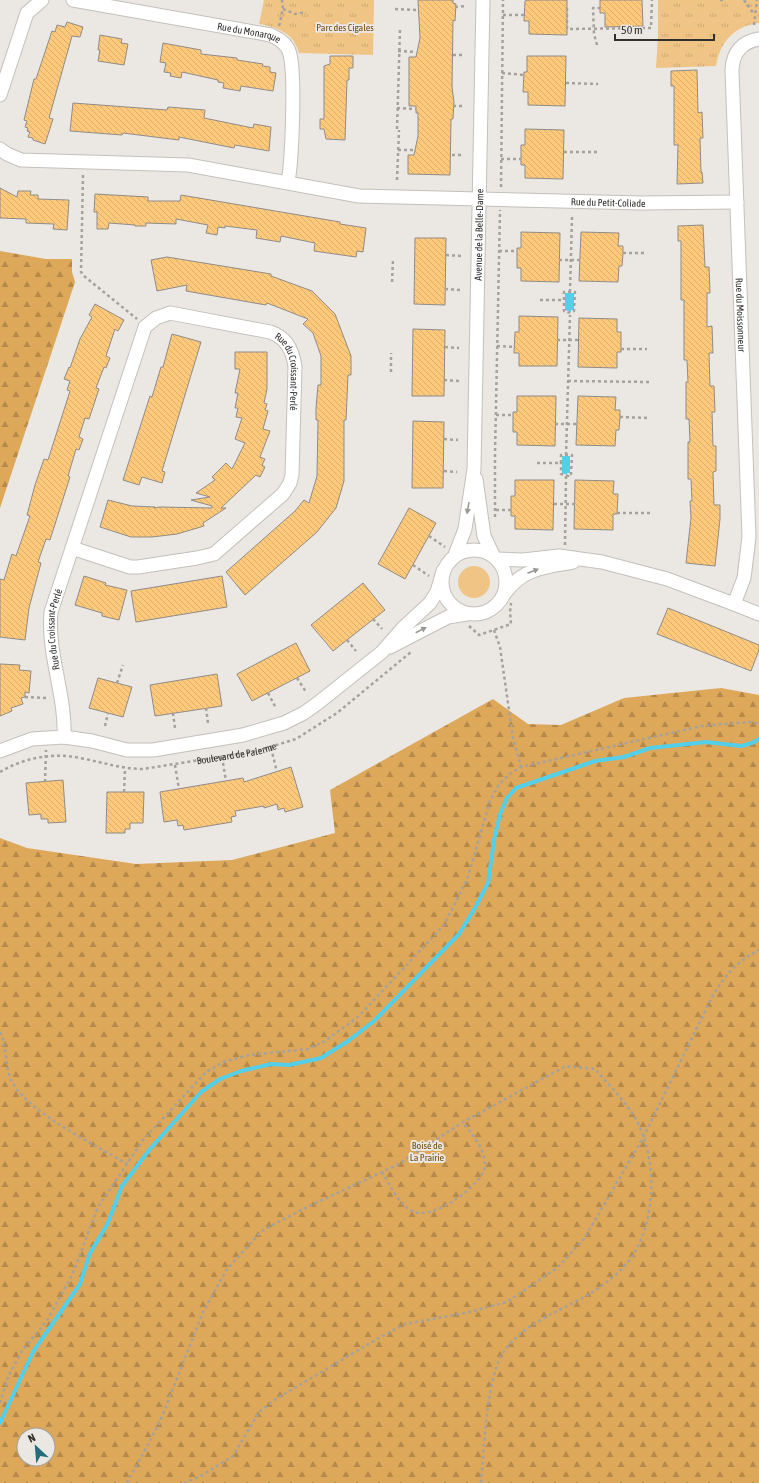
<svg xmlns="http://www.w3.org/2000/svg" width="759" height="1483" font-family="'Asap Condensed',sans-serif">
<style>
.grass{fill:#f0c485}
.forest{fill:url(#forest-firs);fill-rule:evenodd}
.park{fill:url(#park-tufts)}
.water{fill:#54cfea}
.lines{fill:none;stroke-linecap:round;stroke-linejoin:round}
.stream{stroke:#54cfea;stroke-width:4}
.building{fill:url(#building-back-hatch);stroke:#8f8c87}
.minor-casing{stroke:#c4c0bb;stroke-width:15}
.path{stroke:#a5a29e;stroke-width:2.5;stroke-dasharray:3 3;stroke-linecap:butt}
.minor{stroke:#fff;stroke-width:13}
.oneway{fill:#989896}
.labels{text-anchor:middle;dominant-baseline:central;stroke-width:4;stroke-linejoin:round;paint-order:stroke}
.park-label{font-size:10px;fill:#704d11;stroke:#ebe7e2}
.street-label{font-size:10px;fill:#32302e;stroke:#ebe7e2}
</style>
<defs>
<pattern id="forest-firs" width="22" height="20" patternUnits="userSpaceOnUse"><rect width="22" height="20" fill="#dda85a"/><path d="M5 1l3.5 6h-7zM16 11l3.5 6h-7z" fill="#b4894b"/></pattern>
<pattern id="park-tufts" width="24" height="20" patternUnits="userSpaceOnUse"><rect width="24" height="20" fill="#f0c485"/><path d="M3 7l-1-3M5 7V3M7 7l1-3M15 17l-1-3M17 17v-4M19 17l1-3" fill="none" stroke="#cea973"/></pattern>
<pattern id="building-back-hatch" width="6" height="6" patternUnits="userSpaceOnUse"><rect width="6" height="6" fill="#ffc97b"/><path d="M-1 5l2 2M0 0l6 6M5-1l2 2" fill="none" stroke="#dbad6b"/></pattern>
</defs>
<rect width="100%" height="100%" fill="#ebe7e2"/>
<circle class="grass" cx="474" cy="582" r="16"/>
<g class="forest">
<polygon points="0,251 46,259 72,259 72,272 75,282 0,508"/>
<path d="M721 688 759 695V1483H0V838L27 848 136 864 232 860 335 833 330 790 493 699 528 724 561 725 624 698ZM24 1435H48V1459H24Z"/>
</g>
<g class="park">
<path d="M264 0H374L373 55 299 53C294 33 277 27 259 24Z"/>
<path d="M658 0H759V23C734 26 720 42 716 66L656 68 658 37Z"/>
</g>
<g class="water">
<polygon points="565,293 574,293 574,310 571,310 571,312 565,310"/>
<polygon points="562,456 570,456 570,473 567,473 567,475 562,473"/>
</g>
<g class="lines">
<polyline class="stream" points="0,1423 33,1352 80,1284 90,1253 107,1225 122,1186 150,1149 201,1092 220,1079 241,1071 271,1064 289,1065 321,1058 348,1041 374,1021 459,934 475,908 488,883 494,840 500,814 507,798 516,788 595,761 624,757 650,748 706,742 741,746 752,743 759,739"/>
</g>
<g class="building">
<polygon points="418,0 453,0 453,3 456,4 455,21 453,20 452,87 454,102 453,119 451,119 450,175 408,174 408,155 414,155 418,136 418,113 416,113 416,106 409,106 409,57 416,57 420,38"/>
<polygon points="528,0 567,0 567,35 529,34 529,21 524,21 525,1"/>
<polygon points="600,0 642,0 643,26 605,27 605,13 600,13"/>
<polygon points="67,22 83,27 80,37 72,36 49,118 53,119 45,144 33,140 33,138 28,137 30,132 27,131 28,128 25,127 27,121 24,120 34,79 36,79 52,31 55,32 57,25 65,27"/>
<polygon points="100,35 122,39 121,43 128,44 124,65 98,61 100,50 98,50"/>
<polygon points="163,43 201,50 201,54 237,58 237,60 263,64 262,66 270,67 270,72 276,73 273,91 241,86 240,91 223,88 224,83 218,82 218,80 182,72 181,78 170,76 171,73 164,72 166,63 160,62"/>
<polygon points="330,56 353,56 353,68 349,68 349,80 347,80 345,140 326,139 324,129 320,129 320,119 324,119 324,66 330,64"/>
<polygon points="527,56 566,56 565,106 528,105 528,92 523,92 524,72 527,72"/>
<polygon points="697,70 698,113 702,112 703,138 700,138 701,172 702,172 703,183 677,184 678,145 674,145 674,86 671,86 671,71"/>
<polygon points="73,103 167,110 168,107 205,110 204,118 253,128 254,124 271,127 269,151 235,145 234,148 179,137 179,140 123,133 122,135 70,131"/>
<polygon points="525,129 564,130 563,179 525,178 525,165 521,165 521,145 525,145"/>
<polygon points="0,188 17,197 18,191 31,191 30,195 38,195 38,199 69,200 67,230 53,229 54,224 26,223 26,219 0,218"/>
<polygon points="95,194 148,197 148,201 180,201 181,195 340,222 340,224 366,228 363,252 357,251 356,257 314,251 315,243 281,236 280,242 256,238 257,230 225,226 225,228 218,227 217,235 206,233 208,225 176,219 176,224 146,223 146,226 135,226 135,225 109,223 108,229 97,229 97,212 94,212"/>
<polygon points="703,225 705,267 709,267 710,293 707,293 707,327 712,326 713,353 709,353 710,386 714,386 715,412 712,412 713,446 716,446 716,471 713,472 714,505 720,505 720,519 715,566 686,563 691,518 690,501 692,501 691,479 688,479 688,442 690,442 689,419 686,419 686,382 688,382 687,360 684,360 684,300 681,300 681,241 678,241 678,226"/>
<polygon points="521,232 560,233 559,282 521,281 521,268 517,268 517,248 521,248"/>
<polygon points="581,232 619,233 618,246 623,246 623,253 622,266 619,266 618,282 579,281"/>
<polygon points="415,238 446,238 445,305 414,304"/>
<polygon points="167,257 271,274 271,276 312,291 335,314 351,356 351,375 348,375 346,420 344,420 344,481 336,508 317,532 245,595 226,572 295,511 304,500 309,503 317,476 318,420 316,420 316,408 318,385 321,385 321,356 313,333 303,324 308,319 267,303 266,305 186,291 187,285 157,291 151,260"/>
<polygon points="95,304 124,320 118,331 115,329 106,356 110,358 106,368 104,367 96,388 99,389 89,419 85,418 79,437 83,439 79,450 76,449 68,476 70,477 50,540 46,539 38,562 41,563 29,608 25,640 0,637 0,579 4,580 12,554 16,556 30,516 27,515 35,485 44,459 48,460 70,391 67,390 70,381 64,379 69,367 70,368 80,339 92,317 89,315"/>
<polygon points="519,316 558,317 557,366 519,366 519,353 514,353 515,332 519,332"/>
<polygon points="579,318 617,319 617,332 621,332 621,352 617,352 617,368 578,367"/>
<polygon points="413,329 445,330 444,396 412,396"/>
<polygon points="172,334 201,342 162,471 165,472 162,483 142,477 139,485 123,480 150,396 152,397 161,367 163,367"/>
<polygon points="235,352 267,352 267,389 264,403 267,404 265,410 268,411 263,429 270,431 260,457 265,459 262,465 265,467 260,477 256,475 221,508 226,508 203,523 204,526 177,534 152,537 131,537 100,527 108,500 132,506 155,507 154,508 160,507 212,508 212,506 191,500 210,497 196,493 215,480 212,477 226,463 232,469 245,443 235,439 242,418 236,417 238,408 235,408 238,393 235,393 240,369 235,369"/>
<polygon points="517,396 556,396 555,446 517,445 517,432 513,432 513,412 517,412"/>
<polygon points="578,396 616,397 615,410 620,410 620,417 619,430 616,430 615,446 576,445"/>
<polygon points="413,421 444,422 443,488 412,488"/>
<polygon points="515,480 554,480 553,530 515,529 515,516 511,516 511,496 515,496"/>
<polygon points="575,480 614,481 613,494 618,494 617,514 613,514 613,530 574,529"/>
<polygon points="409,508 436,523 405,579 378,564"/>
<polygon points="84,576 106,583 105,585 127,590 119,620 102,616 102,613 75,605"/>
<polygon points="222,576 227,607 136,622 131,591"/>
<polygon points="363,583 385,610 333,651 311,625"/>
<polygon points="668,608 759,645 759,650 751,671 657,634"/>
<polygon points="296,643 310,671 252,701 237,674"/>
<polygon points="0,664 20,665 19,670 31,671 29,693 25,692 25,697 21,698 23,704 11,708 12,711 0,716"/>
<polygon points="217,674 222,706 155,716 150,685"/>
<polygon points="98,678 132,687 123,717 89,708"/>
<polygon points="291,767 303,807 285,812 284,808 278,810 277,804 264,808 264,806 235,811 236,816 231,817 232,822 184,830 183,825 178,826 177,820 164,822 160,792 243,778 244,782"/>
<polygon points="63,780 66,822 48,823 48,819 41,819 41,814 29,815 26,783"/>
<polygon points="107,792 144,792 143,823 130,823 130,829 125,829 125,833 106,833"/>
</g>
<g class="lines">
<defs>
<g id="minor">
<path id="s2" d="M73 0 271 35C279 39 286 43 289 51 296 70 292 160 288 182"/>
<path id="s3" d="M759 39C742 42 733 52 732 70L749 537 744 578 734 604 759 614"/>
<polyline points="0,95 27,13 42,0"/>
<path id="s4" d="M0 149 7 154 21 160 188 165 359 196 642 203 737 202"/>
<polyline points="476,479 484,536 493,555"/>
<circle cx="474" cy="582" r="32"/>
<path id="s5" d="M455 555 465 529 474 469 483 0"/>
<polyline points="497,559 523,560 559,556 602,562 667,579 734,604"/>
<path d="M505 593C523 568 545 567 573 562"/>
<polyline points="390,647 448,617 467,614"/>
<path id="s6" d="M64 737C66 695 47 654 51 612L145 327 156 318 170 313 270 332C286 337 293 351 295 367L292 475 290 483 283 494 214 554 197 558 138 567H130L72 548"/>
<polyline points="0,751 32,739 64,737 92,741 127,750 153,750 243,735 284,723 304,713 318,703 382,652 403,628 430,603 437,592 443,571"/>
</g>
</defs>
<use href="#minor" class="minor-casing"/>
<g class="path">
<polyline points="720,0 724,0"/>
<polyline points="744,0 754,14"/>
<polyline points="455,7 467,6"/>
<polyline points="567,8 567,29 651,28 652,0"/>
<polyline points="283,9 295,14 306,12"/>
<polyline points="395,9 418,10"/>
<polyline points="503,15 525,15"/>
<polyline points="754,25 757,0"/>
<polyline points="279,26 283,9 282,0"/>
<polyline points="597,45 594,34 593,8 600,8"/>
<polyline points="398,51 416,52"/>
<polyline points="453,55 465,55"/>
<polyline points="502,73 524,75"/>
<polyline points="566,83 598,84"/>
<polyline points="453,106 464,106"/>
<polyline points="397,108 416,109"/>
<polyline points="397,129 400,30"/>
<polyline points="398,150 415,150"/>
<polyline points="564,152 600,152"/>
<polyline points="452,155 463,155"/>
<polyline points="501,159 521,159"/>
<polyline points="83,175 81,272 84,276 137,319"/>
<polyline points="397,180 399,130"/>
<polyline points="501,187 503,0"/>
<polyline points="499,251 517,251"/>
<polyline points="623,253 644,253"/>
<polyline points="446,255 461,256"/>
<polyline points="559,260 580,260"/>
<polyline points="392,282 393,260"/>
<polyline points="445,289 460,290"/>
<polyline points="570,292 572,217"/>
<polyline points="540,300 564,300 564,292 575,292 574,311 567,313 564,311 564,300"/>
<polyline points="557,340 579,340"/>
<polyline points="497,346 515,347"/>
<polyline points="445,347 459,348"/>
<polyline points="621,349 647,349"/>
<polyline points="391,372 391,353"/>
<polyline points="444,380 459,381"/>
<polyline points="568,381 649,382"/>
<polyline points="496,415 513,415"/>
<polyline points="620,417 650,418"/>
<polyline points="555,424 577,424"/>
<polyline points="444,439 458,440"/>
<polyline points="566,455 570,315"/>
<polyline points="537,463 561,463 561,455 572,455 571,474 568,474 568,476 561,474 561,463"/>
<polyline points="444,471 457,472"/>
<polyline points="554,504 575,504"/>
<polyline points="496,510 511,510"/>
<polyline points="617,513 653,513"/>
<polyline points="495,517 495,455 500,210"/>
<polyline points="429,536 445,547"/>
<polyline points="565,545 566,476"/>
<polyline points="413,565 429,576"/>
<polyline points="373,619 382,629"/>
<polyline points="469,626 479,635 511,624 510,612 511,603"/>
<polyline points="494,630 500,647 513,738 521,767"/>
<polyline points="347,640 356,651"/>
<polyline points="297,678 306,692"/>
<polyline points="117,683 123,665"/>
<polyline points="268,693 276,708"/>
<polyline points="25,697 48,698"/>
<polyline points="206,708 208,723"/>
<polyline points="173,713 175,728"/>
<polyline points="105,726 108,713"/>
<polyline points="271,748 277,772"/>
<polyline points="222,757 226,781"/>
<polyline points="175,765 179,789"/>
<path id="s1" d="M0 772C24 758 52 752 80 758 102 762 121 769 143 769L257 751 296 739 337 713 411 652"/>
<polyline points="45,782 46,750"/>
<polyline points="124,792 125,769"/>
<path d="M0 1032C7 1047 5 1065 11 1080 26 1112 96 1145 127 1164"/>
<path d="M382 1172C390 1185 399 1206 414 1212 433 1220 484 1185 485 1165 485 1149 472 1134 463 1122"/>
<polyline points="0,1403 8,1377 22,1351 48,1319 73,1273 98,1207 143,1140 206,1072 223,1062 249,1055 308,1049 325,1041 358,1017 444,925 467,880 490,801 499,784 511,773 521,767 702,726 750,722 759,724"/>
<path d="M127 1483 159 1424 203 1312 227 1269 262 1231 299 1211 397 1165 463 1122 566 1066 595 1069C607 1083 622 1098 632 1113 657 1151 657 1211 636 1250 629 1264 613 1278 600 1287 569 1309 529 1318 505 1350 486 1375 484 1450 481 1483"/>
<path d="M184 1483 201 1476 233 1456 259 1412 276 1399 377 1339 405 1324 465 1313 507 1302 557 1268 584 1239 643 1138 712 997C725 975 736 962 759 950"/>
</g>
<use href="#minor" class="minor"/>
</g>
<defs><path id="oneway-solid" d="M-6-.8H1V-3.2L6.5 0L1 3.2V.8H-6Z"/></defs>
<g class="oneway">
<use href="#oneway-solid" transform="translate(468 508) rotate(100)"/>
<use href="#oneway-solid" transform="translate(533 571) rotate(-21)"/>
<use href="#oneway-solid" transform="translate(421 630) rotate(-27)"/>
</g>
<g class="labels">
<g class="park-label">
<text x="345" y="27">Parc des Cigales</text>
<text x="427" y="1145">Boisé de<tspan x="427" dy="12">La Prairie</tspan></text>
</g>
<g class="street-label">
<text stroke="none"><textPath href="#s2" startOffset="179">Rue du Monarque</textPath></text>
<text stroke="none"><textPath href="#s4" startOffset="614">Rue du Petit-Coliade</textPath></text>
<text stroke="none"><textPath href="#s5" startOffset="323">Avenue de la Belle-Dame</textPath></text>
<text stroke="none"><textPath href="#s3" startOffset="290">Rue du Moissonneur</textPath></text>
<text stroke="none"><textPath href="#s6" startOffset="605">Rue du Croissant-Perlé</textPath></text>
<text stroke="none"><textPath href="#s6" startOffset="109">Rue du Croissant-Perlé</textPath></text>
<text stroke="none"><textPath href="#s1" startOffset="242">Boulevard de Palerme</textPath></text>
</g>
</g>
<g transform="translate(36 1447) rotate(334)"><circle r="19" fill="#ebe7e2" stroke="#a19e9a"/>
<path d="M0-3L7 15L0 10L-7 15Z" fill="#266c7b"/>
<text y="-6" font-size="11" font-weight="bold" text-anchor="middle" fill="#32302e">N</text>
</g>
<path d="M615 34v6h99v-6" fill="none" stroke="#32302e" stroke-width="2"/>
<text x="621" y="34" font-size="12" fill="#32302e" stroke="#ebe7e2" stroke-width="3" paint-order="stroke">50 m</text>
</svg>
